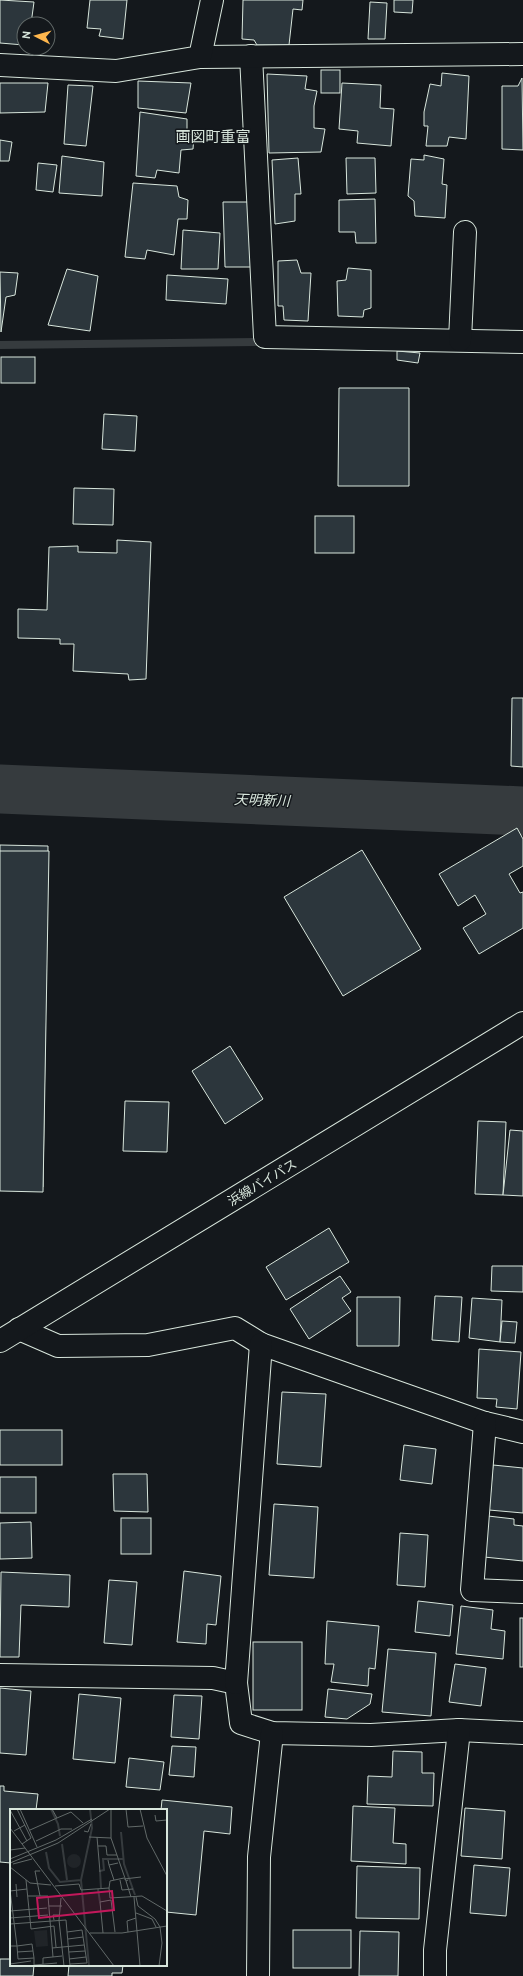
<svg xmlns="http://www.w3.org/2000/svg" width="523" height="1976" font-family="Cabin,'Noto Sans JP',sans-serif">
<style>
.lines{fill:none;stroke-linecap:round;stroke-linejoin:round}
.stream{stroke:#363b3e;stroke-width:8}
.river{stroke:#363b3e;stroke-width:49}
.building{fill:#2c363c;stroke:#d8e6dc}
.street-casing{stroke:#d8e6dc;stroke-width:24}
.highway-casing{stroke:#d8e6dc;stroke-width:24}
.street{stroke:#14181c;stroke-width:22}
.highway{stroke:#14181c;stroke-width:22}
.labels{text-anchor:middle;dominant-baseline:central;stroke-width:3;stroke-linejoin:round;paint-order:stroke}
.street-label{font-size:13px;fill:#d8e6dc;stroke:#14181c}
.water-label{font-size:14px;font-style:italic;fill:#d8e6dc;stroke:#14181c}
.quarter-label{font-size:15px;fill:#d8e6dc;stroke:#14181c}
.inset-river{fill:none;stroke:#363b3e;stroke-width:2}
.inset-road{fill:none;stroke:#626a69;stroke-width:1}
.view{fill:#c2185b;fill-opacity:0.15;stroke:#c2185b;stroke-width:2}
.inset-edge{fill:none;stroke:#d8e6dc;stroke-width:2}
</style>
<rect width="100%" height="100%" fill="#14181c"/>
<g class="lines">
<polyline class="stream" points="0,345 265,342"/>
<polyline class="river" points="0,789 523,811"/>
</g>
<g class="building">
<polygon points="0,0 34,2 31,24 24,24 24,45 0,43"/>
<polygon points="90,0 127,0 123,39 99,36 101,29 87,28"/>
<polygon points="243,0 303,0 302,10 293,9 289,45 257,45 254,40 242,39"/>
<polygon points="394,0 413,0 412,13 394,12"/>
<polygon points="370,2 387,3 385,39 368,39"/>
<rect x="321" y="70" width="19" height="23"/>
<polygon points="442,73 469,76 466,139 449,137 447,146 426,146 428,126 424,126 424,112 430,84 441,86"/>
<polygon points="267,74 307,76 305,89 317,91 314,106 314,128 325,129 321,152 269,153"/>
<polygon points="522,78 523,150 502,149 502,86 518,86"/>
<polygon points="138,81 191,83 186,113 138,108"/>
<polygon points="0,83 48,83 45,112 0,113"/>
<polygon points="342,83 381,85 380,108 394,109 391,146 357,143 358,131 339,129"/>
<polygon points="68,85 93,86 86,146 64,144"/>
<polygon points="140,112 187,119 187,134 194,135 193,149 181,150 179,173 157,170 155,178 136,176"/>
<polygon points="0,140 12,142 9,161 0,161"/>
<polygon points="424,155 444,159 442,184 447,185 445,218 415,216 414,201 408,196 411,159 424,160"/>
<polygon points="62,156 104,162 102,196 59,193"/>
<polygon points="298,158 301,194 295,194 295,221 275,224 272,160"/>
<polygon points="346,158 375,158 376,193 347,194"/>
<polygon points="38,163 57,165 53,192 36,190"/>
<polygon points="133,183 177,186 179,197 188,200 187,219 178,219 174,255 147,250 145,259 125,257"/>
<polygon points="375,199 376,243 356,243 355,232 339,232 339,200"/>
<polygon points="223,202 253,202 251,267 225,267"/>
<polygon points="183,230 220,233 218,269 181,269"/>
<polygon points="297,260 301,273 311,273 308,321 284,320 283,306 278,306 278,261"/>
<polygon points="348,268 371,270 371,308 364,310 363,317 338,316 337,281 346,280"/>
<polygon points="67,269 98,276 90,331 48,325"/>
<polygon points="0,272 18,273 15,295 6,297 1,332"/>
<polygon points="167,275 228,279 226,304 166,300"/>
<polygon points="397,351 420,353 418,363 397,360"/>
<rect x="1" y="357" width="34" height="26"/>
<polygon points="339,388 409,388 409,486 338,486"/>
<polygon points="104,414 137,416 135,451 102,449"/>
<polygon points="74,488 114,489 113,525 73,524"/>
<rect x="315" y="516" width="39" height="37"/>
<polygon points="117,540 151,542 146,679 129,680 128,674 73,671 74,644 60,644 60,639 18,638 18,609 47,610 49,547 78,546 78,552 117,553"/>
<polygon points="512,698 523,698 523,767 511,766"/>
<polygon points="517,828 523,839 523,866 509,874 520,893 523,892 523,928 479,954 463,928 486,914 475,895 458,906 439,874"/>
<polygon points="0,845 48,846 43,1187 0,1186"/>
<polygon points="362,850 421,949 343,996 284,897"/>
<polygon points="0,851 49,851 43,1192 0,1191"/>
<polygon points="230,1046 263,1099 225,1124 192,1071"/>
<polygon points="125,1101 169,1102 167,1152 123,1151"/>
<polygon points="478,1121 506,1122 503,1195 475,1194"/>
<polygon points="510,1130 523,1131 523,1196 503,1195"/>
<polygon points="329,1228 349,1262 286,1300 266,1267"/>
<polygon points="492,1266 523,1266 523,1292 491,1291"/>
<polygon points="340,1276 351,1292 342,1298 351,1311 309,1339 290,1309"/>
<polygon points="435,1296 462,1297 459,1342 432,1340"/>
<polygon points="357,1297 400,1297 399,1346 357,1346"/>
<polygon points="472,1298 502,1300 500,1342 469,1338"/>
<polygon points="502,1321 517,1322 515,1343 500,1342"/>
<polygon points="479,1349 521,1352 517,1409 496,1407 497,1399 477,1398"/>
<polygon points="282,1392 326,1394 321,1467 277,1464"/>
<rect x="0" y="1430" width="62" height="35"/>
<polygon points="404,1445 436,1449 432,1484 400,1480"/>
<polygon points="493,1465 523,1468 523,1513 489,1510"/>
<polygon points="113,1474 147,1474 148,1512 114,1511"/>
<rect x="0" y="1477" width="36" height="36"/>
<polygon points="274,1504 318,1507 314,1578 269,1575"/>
<polygon points="488,1516 514,1519 514,1525 523,1526 523,1561 484,1557"/>
<rect x="121" y="1518" width="30" height="36"/>
<polygon points="31,1522 32,1558 0,1559 0,1523"/>
<polygon points="400,1533 428,1535 425,1587 397,1585"/>
<polygon points="184,1571 221,1576 216,1625 207,1624 206,1644 177,1642"/>
<polygon points="1,1572 70,1575 69,1607 21,1605 19,1657 0,1657"/>
<polygon points="109,1580 137,1582 132,1645 104,1643"/>
<polygon points="418,1601 453,1605 450,1636 415,1632"/>
<polygon points="461,1606 493,1610 491,1629 505,1631 503,1659 456,1654"/>
<rect x="520" y="1618" width="3" height="49"/>
<polygon points="327,1621 379,1626 375,1669 369,1668 368,1686 331,1682 334,1664 325,1664"/>
<rect x="253" y="1642" width="49" height="68"/>
<polygon points="388,1649 436,1653 431,1716 382,1712"/>
<polygon points="455,1664 486,1668 481,1706 449,1702"/>
<polygon points="0,1688 31,1691 26,1755 0,1753"/>
<polygon points="328,1689 372,1694 370,1704 347,1719 325,1717"/>
<polygon points="79,1694 121,1698 115,1763 73,1759"/>
<polygon points="174,1695 202,1696 199,1739 171,1737"/>
<polygon points="172,1746 196,1747 194,1777 169,1775"/>
<polygon points="393,1751 422,1752 422,1773 434,1773 433,1806 367,1804 368,1776 392,1777"/>
<polygon points="129,1758 164,1762 160,1790 126,1787"/>
<polygon points="0,1786 4,1786 4,1791 38,1794 36,1810 11,1810 11,1863 0,1862"/>
<polygon points="162,1800 232,1807 230,1834 204,1831 196,1915 166,1912 166,1810 161,1810"/>
<polygon points="353,1806 395,1808 393,1843 406,1844 406,1864 351,1861"/>
<polygon points="465,1808 505,1811 502,1859 461,1856"/>
<polygon points="474,1865 510,1868 506,1916 470,1913"/>
<polygon points="357,1866 420,1868 419,1919 356,1918"/>
<rect x="293" y="1930" width="58" height="38"/>
<polygon points="360,1931 399,1932 398,1976 359,1976"/>
<polygon points="0,1959 11,1959 11,1965 34,1965 33,1976 0,1976"/>
<polygon points="69,1965 123,1965 122,1973 112,1973 112,1976 68,1976"/>
</g>
<g class="lines">
<defs>
<g id="street">
<polyline points="251,56 265,337 523,342"/>
<polyline points="200,57 523,54"/>
<polyline points="0,65 116,71 200,57 212,0"/>
<polyline points="460,340 465,232"/>
<polyline points="19,1329 58,1346 148,1345 235,1328 261,1344 485,1423 523,1432"/>
<polyline points="485,1423 472,1590 523,1592"/>
<polyline points="0,1675 213,1678 236,1683 241,1723 272,1733 371,1735 459,1730 523,1733"/>
<polyline points="236,1683 261,1344"/>
<polyline points="258,1976 259,1857 272,1733"/>
<polyline points="435,1976 435,1950 459,1730"/>
</g>
<polyline id="highway" points="0,1341 523,1023"/>
</defs>
<use href="#street" class="street-casing"/>
<use href="#highway" class="highway-casing"/>
<use href="#street" class="street"/>
<use href="#highway" class="highway"/>
</g>
<g class="labels">
<g class="street-label">
<text transform="translate(262 1182) rotate(-31)">浜線バイパス</text>
</g>
<g class="water-label">
<text transform="translate(262 800) rotate(2)">天明新川</text>
</g>
<g class="quarter-label">
<text x="213" y="137">画図町重富</text>
</g>
</g>
<g transform="translate(10 1809)">
<rect width="157" height="157" fill="#14181c"/>
<path d="M57 52a7 7 0 1 1 14 0a7 7 0 1 1-14 0ZM37 121 38 137 26 138 24 122Z" fill="#202428"/>
<path class="inset-river" d="M41 0 48 15 50 27M111 23 114 55 125 86M52 35 57 71M36 43 39 59 50 73 71 71M91 79 90 62 94 61 93 50H113M88 80 90 93M79 157 71 71 82 19 80 0"/>
<path class="inset-road" d="M7 0 21 29 12 35M10 0 27 38M42 0 47 9 61 3 73 14M101 0V29L116 72M116 0 118 18 133 17M130 0 137 29 157 67M0 1 17 32M145 6 146 12 157 11M0 19 104 157M20 21 47 9M4 22 15 16M74 22 78 23 81 15M79 28 101 29M87 28 90 63M26 32 51 20H62M88 37H96L97 46H107M0 41 15 39M0 50 46 31 82 10M98 51 99 56 108 54M0 54 48 34 100 0M3 55 22 50M99 56 104 71M0 58 20 74 41 76M114 70 131 68M16 71 21 120 44 117 46 138M110 71 112 81 123 80M118 71 116 72 121 88M6 75 7 88M45 77 69 75 71 81 99 79 100 72 114 69M99 79 100 89 132 87 157 102M0 82 17 80M18 87H38L43 148M30 87 25 62H30M124 88 130 157M126 88 128 97 145 110 150 118 152 134 149 157M51 89 49 111 54 157M101 91 105 123M39 97H52M0 102 37 99M126 104 142 110 146 118M0 109 38 106M44 111 43 106H50M0 115 56 111 60 157M57 123 72 121 77 154 60 155M118 123 117 112 126 109M80 124H112L157 117M93 124 90 93 101 91M58 130 73 128M0 137H7L0 81M42 139 74 136M7 143 23 142M59 143 75 142M24 149 22 135 7 137 8 150 24 149V157M59 150 76 148M0 155 21 152M33 155V149L52 147M24 156 47 154"/>
<path class="view" d="M102 82 104 101 29 109 27 89Z"/>
<rect width="157" height="157" class="inset-edge"/>
</g>
<g transform="translate(36 36) rotate(276)"><circle r="19" fill="#14181c" stroke="#626a69"/>
<path d="M0-3L7 15L0 10L-7 15Z" fill="#ffb74d"/>
<text y="-6" font-size="11" font-weight="bold" text-anchor="middle" fill="#d8e6dc">N</text>
</g>
</svg>
